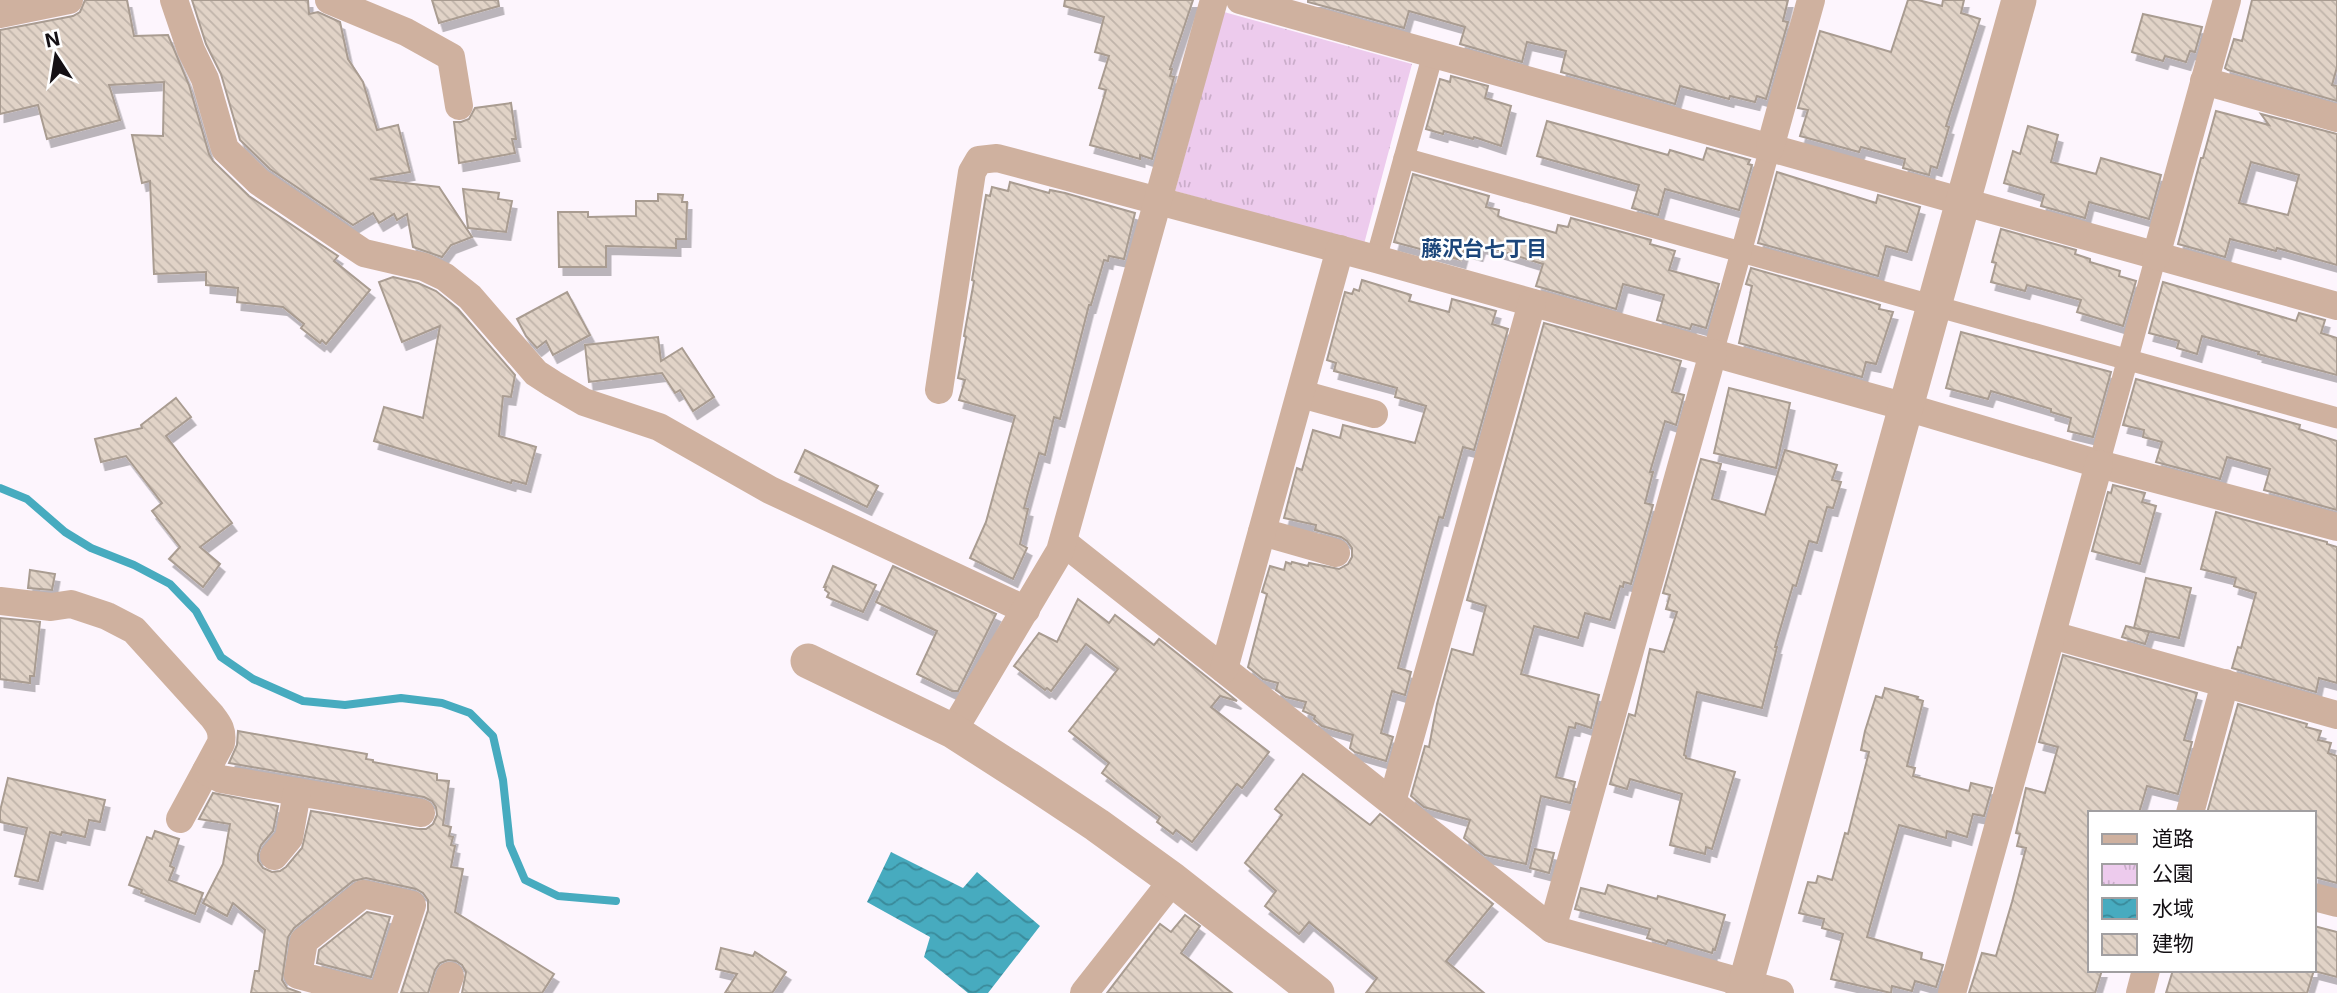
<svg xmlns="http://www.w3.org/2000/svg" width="2337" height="993" font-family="Inter,'Noto Sans JP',sans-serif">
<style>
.park{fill:url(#park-tufts)}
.water{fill:url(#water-waves)}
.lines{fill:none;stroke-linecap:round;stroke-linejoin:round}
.stream{stroke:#47abbf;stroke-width:8}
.building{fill:url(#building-back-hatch);stroke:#a99c91;stroke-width:2;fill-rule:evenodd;filter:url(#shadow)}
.pedestrian{stroke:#cfb19f;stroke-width:21}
.minor{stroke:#cfb19f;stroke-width:28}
.tertiary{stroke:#cfb19f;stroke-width:35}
.labels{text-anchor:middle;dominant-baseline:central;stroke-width:5;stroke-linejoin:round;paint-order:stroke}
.neighbourhood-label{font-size:21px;font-weight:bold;fill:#1c467a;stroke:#fff}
</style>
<defs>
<pattern id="park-tufts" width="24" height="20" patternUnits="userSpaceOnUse" patternTransform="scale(1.75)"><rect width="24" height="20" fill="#edcbed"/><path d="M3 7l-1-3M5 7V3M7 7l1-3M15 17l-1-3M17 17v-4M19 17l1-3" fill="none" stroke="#caadca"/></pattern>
<pattern id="water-waves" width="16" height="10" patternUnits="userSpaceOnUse" patternTransform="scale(1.75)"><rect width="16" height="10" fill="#47abbf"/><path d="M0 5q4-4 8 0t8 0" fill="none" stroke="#3a8a9a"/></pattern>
<pattern id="building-back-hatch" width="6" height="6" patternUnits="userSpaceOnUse" patternTransform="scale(1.75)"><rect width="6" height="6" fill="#e1d3c7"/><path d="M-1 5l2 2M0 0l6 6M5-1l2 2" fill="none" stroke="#c0b4aa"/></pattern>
<filter id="shadow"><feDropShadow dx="4.5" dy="8" stdDeviation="0" flood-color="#0004"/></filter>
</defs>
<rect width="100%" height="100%" fill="#fdf5fd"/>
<polygon class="park" points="1224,12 1412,64 1364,244 1175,191"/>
<polygon class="water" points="891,852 963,888 977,872 1040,926 988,993 968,993 924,957 930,937 867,902"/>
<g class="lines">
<polyline class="stream" points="0,488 27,499 65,532 91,548 134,565 170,584 196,611 221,657 253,679 303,701 345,705 401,698 442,703 470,713 493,736 503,780 510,845 525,880 558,896 616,901"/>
</g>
<g class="building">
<polygon points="85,0 127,0 134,36 168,35 189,85 209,154 213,161 249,196 338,256 334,261 370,290 326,344 322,340 320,343 301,328 304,324 283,307 237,302 238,288 206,285 206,272 154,274 150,181 142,183 132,135 163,136 164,82 109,85 120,120 47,139 38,105 0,114 0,30 73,16 80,12"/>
<polygon points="192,0 308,0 309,14 318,12 340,22 348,59 363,82 377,130 398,125 410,172 370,179 439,187 472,237 451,245 442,257 413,247 407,214 397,220 394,214 379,223 373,213 353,225 270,169 240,140 221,74 206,44"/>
<polygon points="432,0 498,0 499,6 439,23"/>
<polygon points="1065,0 1193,0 1170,69 1172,69 1170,76 1174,77 1152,159 1140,155 1140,159 1090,145 1106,90 1099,88 1109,56 1095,52 1104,17 1064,6"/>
<polygon points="1308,0 1788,0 1783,21 1788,22 1766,99 1757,96 1755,102 1730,96 1729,99 1680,86 1675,104 1561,72 1566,51 1527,42 1522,62 1460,44 1465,27 1409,11 1404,28 1308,2"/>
<polygon points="1908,0 1918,0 1942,6 1943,0 1964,0 1961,13 1980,19 1946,126 1949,127 1937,168 1931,166 1929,175 1903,168 1905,159 1861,147 1859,152 1800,136 1808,110 1798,108 1820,31 1891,52"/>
<polygon points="2252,0 2337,0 2337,67 2332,85 2337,86 2337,101 2228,70 2225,68 2234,39 2242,41"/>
<polygon points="2143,14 2202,27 2195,52 2190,51 2186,62 2165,56 2163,61 2132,52"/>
<polygon points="1451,76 1488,86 1485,98 1511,106 1501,146 1474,137 1473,139 1444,131 1443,134 1426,129 1440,79 1450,82"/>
<polygon points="511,103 516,139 512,139 515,153 459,163 454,122 461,122 469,119 475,108"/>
<path d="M2216 111 2269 125 2261 114 2337 134V265L2277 248 2276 251 2230 239 2225 257 2178 244 2201 158H2203ZM2251 162 2299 175 2288 215 2239 203Z"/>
<polygon points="1547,121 1668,155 1670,150 1703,160 1707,148 1750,160 1748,164 1752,165 1739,210 1665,189 1658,215 1632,208 1639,185 1537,156"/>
<polygon points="2028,126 2058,135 2051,162 2096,174 2101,158 2161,175 2149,219 2089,202 2085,218 2041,206 2044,195 2004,183 2013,151 2020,154"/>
<polygon points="1777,172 1876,203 1878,195 1920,207 1907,252 1886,246 1878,276 1758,243"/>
<polygon points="1413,174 1489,196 1486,207 1499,210 1498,216 1502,218 1556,233 1558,225 1568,227 1571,218 1651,240 1650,244 1675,251 1669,270 1719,284 1706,328 1692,324 1690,329 1657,320 1664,295 1623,284 1616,309 1536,286 1543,264 1481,245 1478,253 1464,249 1461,260 1394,242"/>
<polygon points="1010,182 1049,193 1050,190 1065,193 1135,213 1124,259 1109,256 1108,261 1104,260 1091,305 1089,305 1060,419 1054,417 1045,455 1039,453 1024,508 1028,509 1020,544 1027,548 1013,579 970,558 986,522 1015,416 959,400 965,380 958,378 966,337 964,336 974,281 972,280 986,195 990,196 992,187 1008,191"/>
<polygon points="463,189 499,193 498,199 512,201 506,232 468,228"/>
<polygon points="658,194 683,195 682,202 687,202 686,239 676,239 676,248 606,246 606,267 559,267 558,212 588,212 588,217 636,216 636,201 658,201"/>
<polygon points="2001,229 2076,250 2075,254 2090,259 2090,262 2120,271 2119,276 2136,281 2123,326 2077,312 2081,300 2027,285 2025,291 1991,282 1996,263 1992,262"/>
<polygon points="1751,268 1871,302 1880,305 1879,309 1893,312 1876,364 1866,362 1862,377 1739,343 1752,286 1746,284"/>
<polygon points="393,277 418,283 436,291 458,309 515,375 511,397 503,396 499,436 536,447 526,484 512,480 511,483 374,441 384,407 423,418 440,326 402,342 379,282"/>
<polygon points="1362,280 1411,295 1409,301 1449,312 1452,299 1496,311 1492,324 1508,329 1474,450 1463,447 1443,518 1439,517 1426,564 1398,668 1411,672 1405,695 1392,691 1381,733 1393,737 1386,761 1355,752 1350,748 1353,735 1322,726 1314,719 1315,716 1303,711 1306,702 1286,697 1276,690 1278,683 1263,679 1248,667 1267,594 1262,592 1270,566 1284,570 1286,562 1291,564 1292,562 1308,566 1309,563 1339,569 1348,564 1352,557 1352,548 1347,541 1341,537 1315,530 1316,525 1284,518 1297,468 1302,470 1313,430 1340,438 1343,425 1415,443 1426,406 1395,397 1397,388 1334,371 1336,363 1327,360 1345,292 1352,294 1354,289 1359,291"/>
<polygon points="2163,282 2296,321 2299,313 2325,320 2321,333 2337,338 2337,375 2258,354 2259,352 2202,336 2197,354 2177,348 2179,341 2149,333"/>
<polygon points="567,292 590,335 553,355 546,341 537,348 526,336 517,319"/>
<polygon points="1544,323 1681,361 1672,392 1684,395 1676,425 1665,421 1650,472 1653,472 1645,503 1653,505 1631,584 1624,582 1623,587 1620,586 1610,620 1585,613 1578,638 1534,626 1521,674 1599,695 1591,728 1576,723 1575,728 1569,727 1556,777 1575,782 1570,803 1541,796 1526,864 1485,855 1464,838 1470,820 1424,807 1411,796 1425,746 1429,747 1437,704 1452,649 1473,655 1486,606 1467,600"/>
<polygon points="1961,332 2111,372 2093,437 2068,431 2071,418 2051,412 2051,409 1991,391 1988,399 1946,388"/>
<polygon points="658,337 661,361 682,348 714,397 693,411 680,390 675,393 662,373 589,382 585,345"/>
<polygon points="2136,379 2300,425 2299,429 2337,441 2337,510 2264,490 2270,469 2227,457 2220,479 2156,462 2162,442 2143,437 2144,430 2123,425"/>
<polygon points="1729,388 1790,403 1776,468 1714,453"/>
<polygon points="176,398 191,417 166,436 232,523 200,547 220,564 203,587 169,559 180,547 152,511 162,503 126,456 101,462 95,439 142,428 141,425"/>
<polygon points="805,450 878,486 867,507 795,472"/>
<polygon points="1785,450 1837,465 1832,480 1841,482 1833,508 1827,507 1817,543 1809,541 1796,586 1793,585 1775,647 1777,647 1762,708 1697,692 1684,755 1686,756 1686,758 1735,772 1712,849 1706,847 1705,854 1670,845 1682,794 1630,779 1627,789 1610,784 1629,714 1635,716 1650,649 1664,652 1677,612 1666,609 1670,595 1663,593 1701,459 1721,464 1712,499 1765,515"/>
<polygon points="2113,485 2145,493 2142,502 2156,506 2140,564 2092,551 2108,492 2111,493"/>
<polygon points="2216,512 2327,542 2327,544 2337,547 2337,683 2319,678 2316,692 2232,668 2238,647 2241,648 2256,593 2234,586 2236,578 2201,569"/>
<polygon points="833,566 876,585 863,612 827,597 829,593 825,590 826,587 824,587"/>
<polygon points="893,566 996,614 958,691 952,691 917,674 937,631 876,602"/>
<polygon points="30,570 55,574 52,590 28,588"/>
<polygon points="2146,578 2191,588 2179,638 2134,628"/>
<polygon points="1078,599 1109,623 1115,615 1154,645 1159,639 1237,701 1220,696 1211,707 1269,752 1242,788 1237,784 1192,842 1176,830 1173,834 1157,822 1160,817 1102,773 1109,763 1069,731 1118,669 1086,644 1051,691 1047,688 1045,690 1014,666 1039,633 1057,642"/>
<polygon points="0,618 40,622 34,676 30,676 30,683 0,679"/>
<polygon points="2126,626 2149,632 2145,644 2122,637"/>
<polygon points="2063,655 2197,693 2184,740 2192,742 2178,794 2147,786 2139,813 2090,813 2090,970 2102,970 2095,993 1969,993 1982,953 1996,956 2012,902 2026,848 2017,846 2020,834 2016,833 2026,788 2045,793 2058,747 2039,742"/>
<polygon points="1885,688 1918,697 1917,699 1923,701 1907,766 1915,768 1913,776 1969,791 1971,783 1992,788 1984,816 1973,814 1967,837 1947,831 1946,838 1899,825 1867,937 1922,953 1921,959 1943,965 1936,987 1915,981 1912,991 1892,986 1891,993 1831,979 1843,934 1822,928 1824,919 1799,913 1808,882 1816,883 1818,876 1832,880 1845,833 1848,834 1869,752 1861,750 1865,731 1876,696 1882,698"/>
<polygon points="2238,704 2307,724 2306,727 2321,731 2318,740 2331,743 2328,753 2337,756 2337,883 2314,877 2314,813 2207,813"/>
<polygon points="238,731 367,754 366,759 373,760 373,762 437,774 437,780 449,781 443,825 451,827 449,836 453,837 451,845 455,846 451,867 463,869 455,912 554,974 542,993 462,993 466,972 462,965 456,961 448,960 440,963 435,970 428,993 401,993 428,910 428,900 423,893 416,889 366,878 353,881 294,928 288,937 282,980 287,988 301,993 251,993 255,971 259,971 265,930 233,903 227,916 203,903 223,864 230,824 199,819 213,793 278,806 273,831 261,845 258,854 258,861 263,868 272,872 280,871 286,867 302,848 311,811 418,829 426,829 433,824 437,815 436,807 432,801 424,797 229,763 237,745"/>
<polygon points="1303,774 1370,825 1380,814 1493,904 1446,961 1484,993 1366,993 1377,978 1309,922 1299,934 1265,906 1276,891 1245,863 1282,815 1275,809"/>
<polygon points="8,778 105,800 100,822 89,820 85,837 62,832 61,835 50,832 38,881 15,876 27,828 0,822 0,811"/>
<polygon points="155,831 179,839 170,866 174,868 169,880 203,893 195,914 141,893 142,890 129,885 147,837 152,839"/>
<polygon points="1535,849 1554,853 1549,873 1530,868"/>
<polygon points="1608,885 1657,899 1658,896 1725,915 1715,950 1713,949 1712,953 1668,940 1666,944 1647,938 1650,929 1575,909 1581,888 1605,894"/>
<polygon points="367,912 390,917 371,977 317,963 319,950"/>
<polygon points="1185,915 1200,926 1181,953 1232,993 1107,993 1160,924 1171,932"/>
<polygon points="2314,926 2337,932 2337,977 2314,971"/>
<polygon points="721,948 753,956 755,952 786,972 772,993 725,993 737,974 716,969"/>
<polygon points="2173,970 2314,970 2307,993 2166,993"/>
</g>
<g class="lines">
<g class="pedestrian">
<polyline points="1404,158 2337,418"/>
<polyline points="1376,259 1433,54"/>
<polyline points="1713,353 1770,148"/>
<polyline points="2099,464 2156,256"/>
</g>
<g class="minor">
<polyline points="174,0 191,50 205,79 225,149 259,182 364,253 424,267 445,277 470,297 536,373 553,384 584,402 659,427 770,490 1026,610"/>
<polyline points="329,0 406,32 451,57 459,106"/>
<polyline points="1240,0 2337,306"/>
<polyline points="0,14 69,0"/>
<polyline points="2204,81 2337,118"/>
<polyline points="1770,148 1811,0"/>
<polyline points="2156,256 2227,0"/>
<polyline points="939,390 972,172 979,160 997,158 1376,259 1906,407 2099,464 2337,527"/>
<polyline points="1301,394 1374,414"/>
<polyline points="1262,532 1336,553"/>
<polyline points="1063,542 1552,929 1780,993"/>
<path d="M0 601 51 607 71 604 107 616 134 630 212 716C219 725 223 731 221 743L180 819"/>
<polyline points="2052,635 2337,715"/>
<polyline points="1224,669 1340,249"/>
<polyline points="953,731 1060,551 1214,0"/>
<polyline points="206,771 221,779 421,813"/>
<polyline points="1392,802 1532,303"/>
<polyline points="2190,813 2225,683"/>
<polyline points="274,856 289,838 297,792"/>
<polyline points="2314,897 2337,903"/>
<polyline points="1552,929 1713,353"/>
<polyline points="367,993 298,975 304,941 363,894 412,905 383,993"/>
<polyline points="444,993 450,976"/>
<polyline points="1084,993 1173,880"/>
<polyline points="1952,993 2099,464"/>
<polyline points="2140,993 2146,970"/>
</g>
<g class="tertiary">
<polyline points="808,661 953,731 1031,781 1097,825 1173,880 1317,993"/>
<polyline points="1743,993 2019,0"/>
</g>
</g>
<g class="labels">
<g class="neighbourhood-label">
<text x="1484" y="248">藤沢台七丁目</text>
</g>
</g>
<rect x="2088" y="811" width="228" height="161" fill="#ffffff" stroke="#a19fa1" stroke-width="2"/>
<rect x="2102" y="834" width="35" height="10" fill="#cfb19f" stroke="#a19fa1" stroke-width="2"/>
<text x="2152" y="846" font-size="21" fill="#141014">道路</text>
<rect x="2102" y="864" width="35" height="21" fill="url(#park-tufts)" stroke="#a19fa1" stroke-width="2"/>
<text x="2152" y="881" font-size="21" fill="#141014">公園</text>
<rect x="2102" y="898" width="35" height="21" fill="url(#water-waves)" stroke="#a19fa1" stroke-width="2"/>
<text x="2152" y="916" font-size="21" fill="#141014">水域</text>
<rect x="2102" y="934" width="35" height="21" fill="url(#building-back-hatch)" stroke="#a19fa1" stroke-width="2"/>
<text x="2152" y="951" font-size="21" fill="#141014">建物</text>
<g transform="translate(56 56) rotate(348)" stroke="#ffffff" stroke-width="5" paint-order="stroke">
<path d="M0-5L12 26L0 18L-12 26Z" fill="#141014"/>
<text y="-10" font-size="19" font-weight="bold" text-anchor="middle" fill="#141014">N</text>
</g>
</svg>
